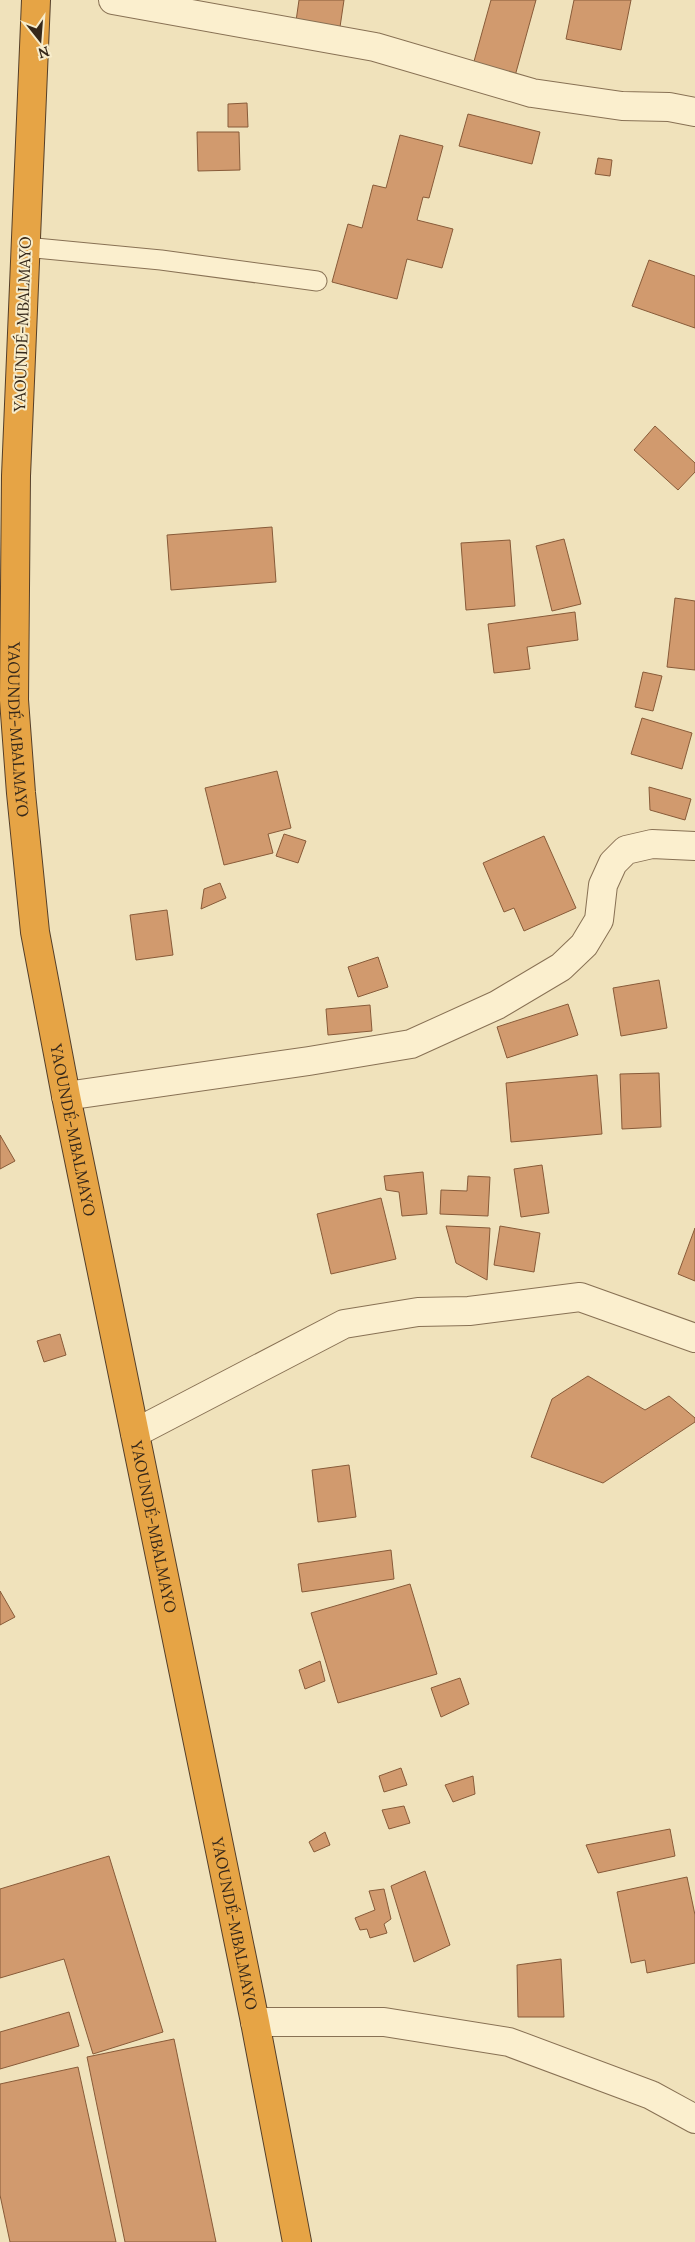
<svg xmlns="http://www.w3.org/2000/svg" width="695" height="2242" font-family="Lora,serif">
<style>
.building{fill:#d19a6e;stroke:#885b39}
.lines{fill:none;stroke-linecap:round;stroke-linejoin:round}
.lane-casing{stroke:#887154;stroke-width:21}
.street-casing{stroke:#887154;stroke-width:30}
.highway-casing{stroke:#553f29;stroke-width:30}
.lane{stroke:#fbefce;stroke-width:19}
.street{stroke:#fbefce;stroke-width:28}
.highway{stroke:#e6a445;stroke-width:28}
.labels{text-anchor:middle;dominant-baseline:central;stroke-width:4;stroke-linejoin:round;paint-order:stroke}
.street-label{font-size:16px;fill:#36281a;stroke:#f7eccb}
</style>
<rect width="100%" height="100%" fill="#f0e2bb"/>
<g class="building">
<polygon points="299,0 344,0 340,27 296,21"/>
<polygon points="491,0 536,0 515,76 473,65"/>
<polygon points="574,0 631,0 621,50 566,39"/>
<polygon points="247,103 248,127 228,127 228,104"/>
<polygon points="468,114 540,132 532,164 459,146"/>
<polygon points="197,132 239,132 240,170 198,171"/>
<polygon points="400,135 443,146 429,198 423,197 417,220 453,229 442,268 407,259 397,299 332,282 348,224 362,228 373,185 386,188"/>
<polygon points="598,158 612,160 610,176 595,174"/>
<polygon points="649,260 695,276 695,328 632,306"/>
<polygon points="655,426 695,463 695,472 678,490 634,450"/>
<polygon points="272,527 276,582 171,590 167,535"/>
<polygon points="564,539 581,604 552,611 536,546"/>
<polygon points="510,540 515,606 466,610 461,543"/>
<polygon points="675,598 695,601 695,670 667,667"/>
<polygon points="575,612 578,640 527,647 530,669 494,673 488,624"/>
<polygon points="643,672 662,676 653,711 635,707"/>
<polygon points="642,718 692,733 682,769 631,754"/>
<polygon points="277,771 291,828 268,834 273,853 224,865 205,788"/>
<polygon points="649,787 691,799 685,820 650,810"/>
<polygon points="284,834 306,841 298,863 276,856"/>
<polygon points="544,836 576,908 524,931 514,908 504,912 483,863"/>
<polygon points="220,883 226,898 201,909 204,889"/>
<polygon points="167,910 173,955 136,960 130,915"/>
<polygon points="378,957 388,987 358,997 348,967"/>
<polygon points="659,980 667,1028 621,1036 613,988"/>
<polygon points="568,1004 578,1035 507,1058 497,1027"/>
<polygon points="370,1005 372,1031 328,1035 326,1009"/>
<polygon points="659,1073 661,1127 622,1129 620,1074"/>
<polygon points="597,1075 602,1134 511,1142 506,1083"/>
<polygon points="0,1135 15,1161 0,1169"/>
<polygon points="542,1165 549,1213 521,1217 514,1169"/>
<polygon points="423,1172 427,1214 402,1216 399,1192 386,1190 384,1176"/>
<polygon points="468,1176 490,1177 488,1216 440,1214 441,1190 467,1191"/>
<polygon points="381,1198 396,1259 331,1274 317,1214"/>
<polygon points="446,1226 490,1228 487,1280 456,1263"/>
<polygon points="500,1226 540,1233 534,1272 494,1265"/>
<polygon points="695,1228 695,1281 678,1274"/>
<polygon points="60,1334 66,1355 44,1362 37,1341"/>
<polygon points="588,1376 645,1410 669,1396 695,1418 695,1422 603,1483 531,1457 552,1399"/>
<polygon points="349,1465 356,1517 318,1522 312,1470"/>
<polygon points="391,1550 394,1579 302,1592 298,1564"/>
<polygon points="410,1584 437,1674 338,1703 311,1613"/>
<polygon points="0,1591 15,1617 0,1625"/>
<polygon points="320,1661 325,1681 305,1689 299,1670"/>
<polygon points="460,1678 469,1704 441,1717 431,1688"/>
<polygon points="401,1768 407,1785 384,1792 379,1776"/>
<polygon points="473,1776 475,1794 453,1802 445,1785"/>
<polygon points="404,1806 410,1823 389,1829 382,1810"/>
<polygon points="670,1829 675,1856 598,1873 586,1845"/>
<polygon points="325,1832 330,1845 314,1852 309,1842"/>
<polygon points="109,1856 163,2032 93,2054 64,1959 0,1978 0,1889"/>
<polygon points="425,1871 450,1945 414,1962 391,1886"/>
<polygon points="687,1877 695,1915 695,1963 647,1973 645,1960 631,1963 617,1892"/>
<polygon points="384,1889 391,1919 384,1924 387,1933 370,1938 367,1929 360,1930 355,1918 375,1910 369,1891"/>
<polygon points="561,1959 564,2017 518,2017 517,1965"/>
<polygon points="69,2012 79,2046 0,2069 0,2032"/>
<polygon points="174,2039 216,2242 125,2242 87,2057"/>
<polygon points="78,2067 116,2242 10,2242 0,2195 0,2084"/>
</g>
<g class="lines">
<defs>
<polyline id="lane" points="25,247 161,260 317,281"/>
<g id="street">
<polyline points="113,0 375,47 532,93 622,106 669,107 695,112"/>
<polyline points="66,1096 309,1061 411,1044 497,1005 561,967 584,945 599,920 603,885 613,863 626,850 652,844 695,846"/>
<polyline points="135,1433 344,1324 418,1312 469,1311 580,1297 695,1338"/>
<polyline points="255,2022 384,2022 509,2042 651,2095 695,2119"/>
</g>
<g id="highway">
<path id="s1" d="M36 0 16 476 14 700 21 793 35 932 66 1096 255 2022 297 2242"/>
</g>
</defs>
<use href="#lane" class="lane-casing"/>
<use href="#street" class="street-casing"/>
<use href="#highway" class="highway-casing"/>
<use href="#lane" class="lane"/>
<use href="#street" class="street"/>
<use href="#highway" class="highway"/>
</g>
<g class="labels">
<g class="street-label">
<text transform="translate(22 324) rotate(-88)">YAOUNDÉ-MBALMAYO</text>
<text stroke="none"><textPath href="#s1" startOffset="730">YAOUNDÉ-MBALMAYO</textPath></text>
<text stroke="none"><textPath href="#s1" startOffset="1135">YAOUNDÉ-MBALMAYO</textPath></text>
<text stroke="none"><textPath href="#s1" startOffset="1540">YAOUNDÉ-MBALMAYO</textPath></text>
<text stroke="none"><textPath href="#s1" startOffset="1945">YAOUNDÉ-MBALMAYO</textPath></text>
</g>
</g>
<g transform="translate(40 40) rotate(163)" stroke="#f7eccb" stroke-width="4" paint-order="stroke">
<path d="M0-4L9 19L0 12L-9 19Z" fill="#36281a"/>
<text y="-8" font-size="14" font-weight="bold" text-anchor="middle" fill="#36281a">N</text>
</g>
</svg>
